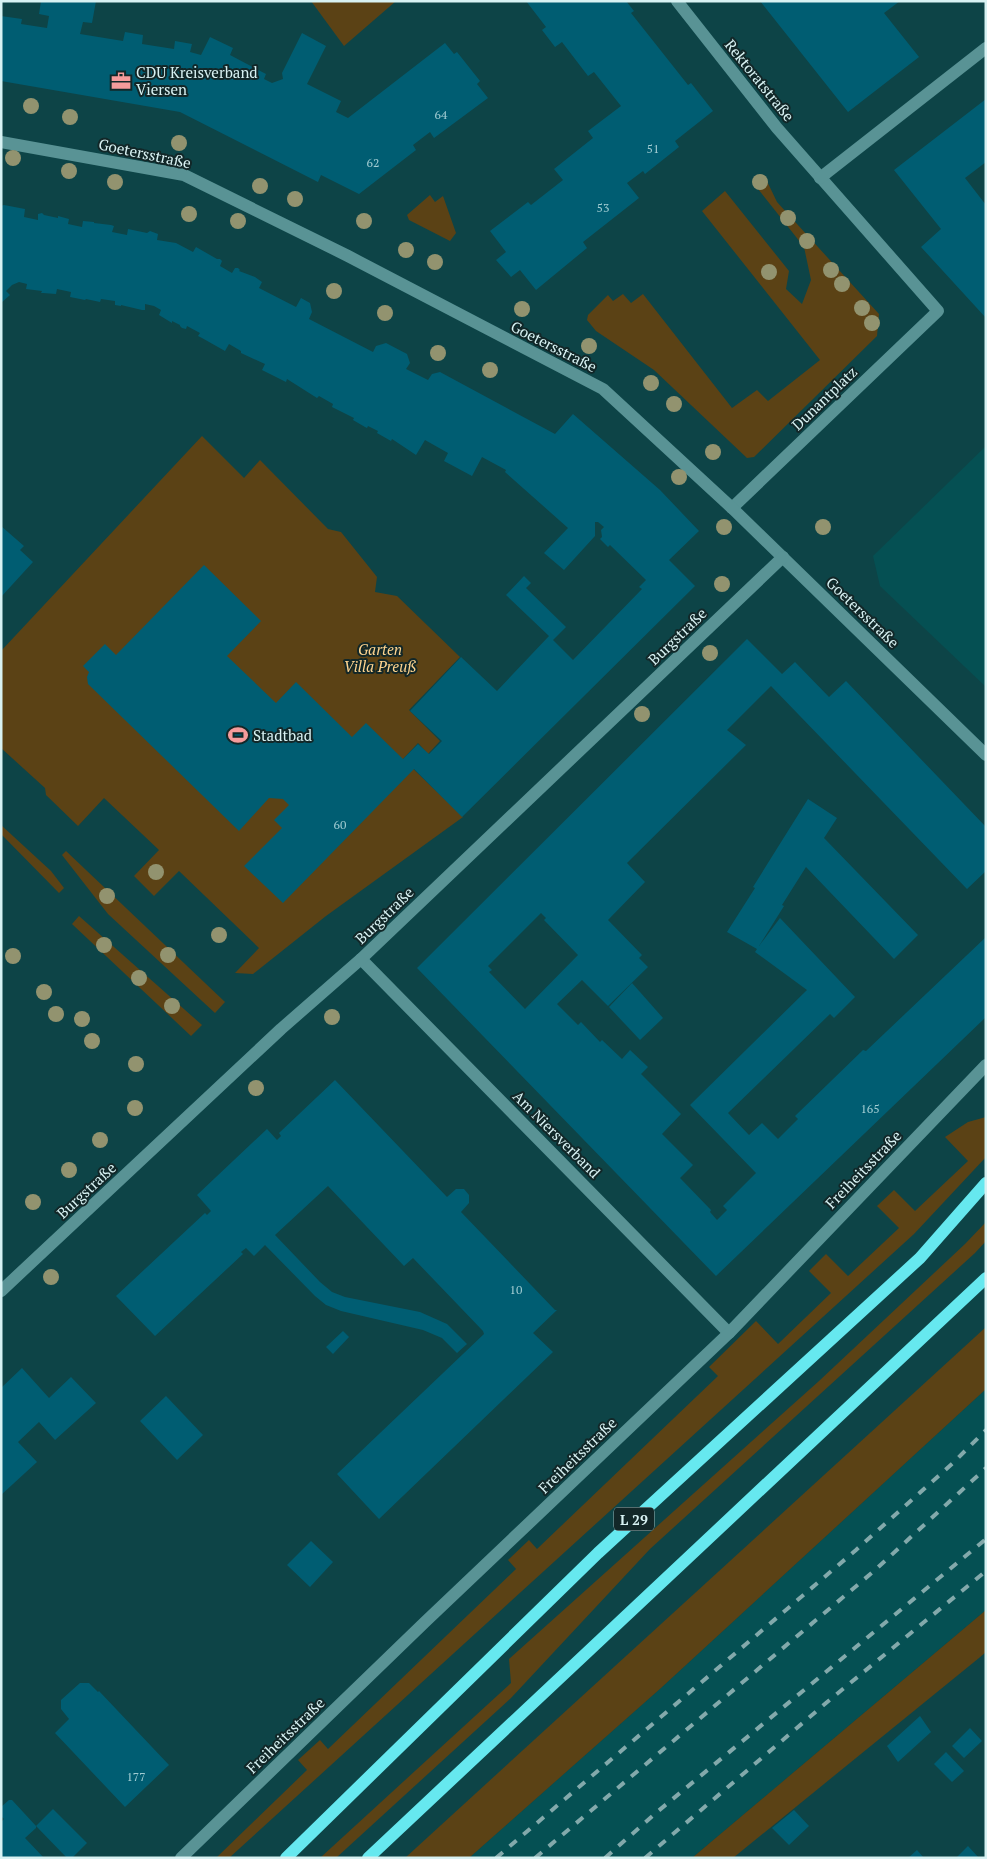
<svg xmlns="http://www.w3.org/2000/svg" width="987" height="1859" font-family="'PT Serif',serif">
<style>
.built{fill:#055053}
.green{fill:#5b4215}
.building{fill:#005d72;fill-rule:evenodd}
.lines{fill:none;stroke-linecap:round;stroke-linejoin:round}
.minor{stroke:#599395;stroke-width:12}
.major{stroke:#66e8ef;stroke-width:12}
.rail{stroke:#83a9ab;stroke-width:4;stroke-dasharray:9 9;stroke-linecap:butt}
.tree{fill:#92936f}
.labels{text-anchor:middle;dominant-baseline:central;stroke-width:4;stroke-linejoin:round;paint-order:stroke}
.number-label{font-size:12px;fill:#a2cdd3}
.shield{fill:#122728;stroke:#9db5b6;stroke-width:1}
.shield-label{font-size:14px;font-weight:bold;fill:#d8f2f3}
.poi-label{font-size:15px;fill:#d8f2f3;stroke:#122728;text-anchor:start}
.street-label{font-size:15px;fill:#d8f2f3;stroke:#122728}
.park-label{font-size:15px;font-style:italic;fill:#fed48f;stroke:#122728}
</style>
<rect width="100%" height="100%" fill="#0d4447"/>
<g class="built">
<polygon points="986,446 986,687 880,586 873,556"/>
<polygon points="986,1389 986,1610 692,1858 469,1858 661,1688"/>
</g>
<g class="green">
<polygon points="311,1 396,1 344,46"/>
<polygon points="764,175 777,202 879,314 877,336 754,457 747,458 654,370 596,331 587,320 588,315 608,295 613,301 623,294 631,303 643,294 732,408 757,390 768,401 820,360 702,211 725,191 789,271 786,289 802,304 811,280 804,247 754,184"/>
<polygon points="430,195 435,202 443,196 456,233 450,241 409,220 407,215"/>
<polygon points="202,436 244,478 260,460 328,529 341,532 377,577 375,592 397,596 460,657 409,710 440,741 428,754 418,743 403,759 463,817 326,916 253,974 235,973 259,948 179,871 154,896 134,876 159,850 104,798 78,826 46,795 45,788 1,748 1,651"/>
<polygon points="1,825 51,871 64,888 59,893 1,834"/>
<polygon points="66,851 225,1002 215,1013 108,914 62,855"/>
<polygon points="79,916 202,1025 191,1036 72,924"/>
<polygon points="986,1117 986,1157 914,1234 229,1858 216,1858 307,1770 298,1760 320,1740 328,1749 516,1569 508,1560 529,1540 537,1549 718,1376 709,1367 756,1321 778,1344 831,1293 809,1271 826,1254 848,1276 899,1228 877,1206 894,1190 915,1211 968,1161 945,1137 968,1122"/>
<polygon points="986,1222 986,1241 975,1253 650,1549 511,1698 336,1858 320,1858 511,1683 509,1659 819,1381 965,1244"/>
<polygon points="986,1327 986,1389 661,1688 469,1858 405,1858"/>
<polygon points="986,1610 986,1652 979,1658 733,1858 692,1858"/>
</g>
<g class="building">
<polygon points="41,1 96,1 92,23 83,22 80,34 123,41 125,32 143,35 142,44 174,49 175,41 192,44 190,52 201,55 210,37 233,48 230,55 266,74 264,79 272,83 283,79 282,73 302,33 326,46 307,84 341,101 336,112 348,118 445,43 454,54 457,52 480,81 477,84 488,98 434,138 430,132 413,145 416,150 359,194 321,175 318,182 180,112 1,81 1,16 22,19 21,24 47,28 49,16 39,14"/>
<polygon points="526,1 626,1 634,11 631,13 688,85 691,83 713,111 675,141 679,147 645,174 643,171 627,183 639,198 583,242 587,248 536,290 520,270 511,277 496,260 506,252 490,231 528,202 531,205 563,180 554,169 593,138 588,131 621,106 594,72 588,76 562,42 555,47 542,30 546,27"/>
<polygon points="760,1 900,1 884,13 919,57 848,112"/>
<polygon points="986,99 986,162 965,178 986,205 986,318 921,247 941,229 894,170"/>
<polygon points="4,205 25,209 24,217 38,220 38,214 42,213 44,215 58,218 58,216 69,219 68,224 82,227 83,221 94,222 94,223 111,225 114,226 112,232 127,235 128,229 147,233 150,231 158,234 157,240 176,243 193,252 196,247 217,259 220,259 222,261 220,266 232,273 235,268 238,268 240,270 239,271 255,277 262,282 259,288 296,307 301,298 310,303 312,312 309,319 373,352 376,346 386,343 407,354 410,363 406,369 428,380 432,374 440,372 555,434 573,414 660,490 699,531 669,560 695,586 462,817 414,769 283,903 244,866 282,828 274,820 289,805 283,799 269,798 239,831 88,684 87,677 89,672 83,666 105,644 116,655 204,565 261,621 227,656 276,703 296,682 352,737 366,723 403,759 418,744 429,754 442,741 410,711 461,657 497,691 549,636 506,595 524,576 531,583 526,588 566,627 553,640 573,660 642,589 639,587 646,580 610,545 608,547 600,539 602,537 601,530 604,527 598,522 595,522 595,536 564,570 544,553 568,528 505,472 506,470 482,457 472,476 444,461 448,453 425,440 416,455 392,439 391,441 377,433 378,431 368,426 367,428 365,427 353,420 354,418 332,407 333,404 319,396 317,398 287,379 286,382 262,370 265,364 241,353 241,351 229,344 225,351 202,338 198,336 200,333 187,326 186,329 182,328 180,326 180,325 172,321 172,323 159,315 161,310 154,306 145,304 145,310 142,310 121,305 121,306 115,305 115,301 101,299 100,302 86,299 85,300 70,297 71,292 57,289 56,294 43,293 41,293 42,291 26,289 27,284 19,282 12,285 6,291 10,295 1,303 1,206"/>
<polygon points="1,526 24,546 20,550 33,562 1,597"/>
<path d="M747 639 782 674 795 662 829 697 846 681 986 827V871L967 889 771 686 727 730 746 745 627 863 645 882 608 920 642 955 639 958 648 967 608 1006 582 980 557 1004 578 1025 581 1022 600 1042 602 1040 622 1059 630 1050 648 1067 641 1074 681 1114 662 1134 693 1165 680 1178 711 1210 710 1212 717 1220 727 1210 723 1206 756 1173 690 1105 807 990 755 952 757 949 727 932 755 888 753 887 808 799 837 818 824 838 918 935 894 959 806 867 782 905 784 906 759 946 780 918 855 997 834 1018 830 1014 728 1113 749 1135 762 1123 778 1139 798 1119 795 1116 863 1050 866 1051 986 937V1017L716 1276 417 968ZM541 913 546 918 544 920 578 955 525 1009 489 972 492 970 488 966Z"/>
<polygon points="632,983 663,1018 640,1040 609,1007"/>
<polygon points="335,1080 447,1197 456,1189 464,1189 469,1195 469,1203 461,1212 555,1310 557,1310 533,1333 553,1352 379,1519 337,1474 484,1334 483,1331 413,1258 404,1266 328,1186 275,1235 320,1282 332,1292 345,1297 420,1312 447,1324 467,1344 457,1353 442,1338 423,1330 341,1311 326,1305 315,1296 265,1245 254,1256 246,1248 241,1252 243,1254 155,1336 116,1296 205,1213 207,1215 211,1211 197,1195 267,1129 277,1140 281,1136 279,1133"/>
<polygon points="343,1331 349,1337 333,1354 326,1347"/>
<polygon points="22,1368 49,1398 71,1377 96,1403 55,1440 39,1422 18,1442 37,1462 1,1495 1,1388"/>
<polygon points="166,1396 203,1435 177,1460 140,1421"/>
<polygon points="311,1541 333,1562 310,1587 287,1565"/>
<polygon points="80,1683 89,1683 98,1692 99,1691 169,1765 125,1807 55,1733 69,1719 61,1709 61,1700"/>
<polygon points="920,1716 931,1732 898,1762 887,1746"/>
<polygon points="970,1728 982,1741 964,1758 952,1746"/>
<polygon points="946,1752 964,1771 952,1782 934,1764"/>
<polygon points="9,1800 12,1800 36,1826 36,1828 25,1838 44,1858 1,1858 1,1822 4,1819 1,1816 1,1807"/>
<polygon points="53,1809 87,1843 72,1858 67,1858 36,1826"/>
<polygon points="794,1810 809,1826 789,1845 772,1828"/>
<polygon points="968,1846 979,1858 956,1858"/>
<polygon points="917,1850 924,1858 908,1858"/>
</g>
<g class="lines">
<g class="minor">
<polyline points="677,1 777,128 938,311 732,508"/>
<polyline points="1,142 184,175 348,256 603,389 732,508 986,755"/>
<polyline points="820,178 986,48"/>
<polyline points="361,959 729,1333"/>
<polyline points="1,1291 281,1029 361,959 783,557"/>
<polyline points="181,1858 425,1622 729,1333 986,1065"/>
</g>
<g class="major">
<polyline points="286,1858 598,1553 920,1258 986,1183"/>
<polyline points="368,1858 986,1278"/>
</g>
<g class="rail">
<polyline points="496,1858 856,1550 954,1462 986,1430"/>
<polyline points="535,1858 874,1571 986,1468"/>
<polyline points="605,1858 657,1812 986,1539"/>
<polyline points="645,1858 826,1703 986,1571"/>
</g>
</g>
<g class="tree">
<circle cx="31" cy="106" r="8"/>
<circle cx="70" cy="117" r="8"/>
<circle cx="179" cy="143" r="8"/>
<circle cx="13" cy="158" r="8"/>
<circle cx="69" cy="171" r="8"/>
<circle cx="115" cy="182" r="8"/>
<circle cx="760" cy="182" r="8"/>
<circle cx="260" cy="186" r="8"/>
<circle cx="295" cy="199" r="8"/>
<circle cx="189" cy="214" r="8"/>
<circle cx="788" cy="218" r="8"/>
<circle cx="238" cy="221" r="8"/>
<circle cx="364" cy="221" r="8"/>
<circle cx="807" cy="241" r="8"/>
<circle cx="406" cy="250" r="8"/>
<circle cx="435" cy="262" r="8"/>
<circle cx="831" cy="270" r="8"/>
<circle cx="769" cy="272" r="8"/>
<circle cx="842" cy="284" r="8"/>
<circle cx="334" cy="291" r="8"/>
<circle cx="862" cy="308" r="8"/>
<circle cx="522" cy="309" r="8"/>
<circle cx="385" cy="313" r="8"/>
<circle cx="872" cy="323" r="8"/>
<circle cx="589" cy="346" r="8"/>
<circle cx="438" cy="353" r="8"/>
<circle cx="490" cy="370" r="8"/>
<circle cx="651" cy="383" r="8"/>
<circle cx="674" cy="404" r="8"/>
<circle cx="713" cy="452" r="8"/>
<circle cx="679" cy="477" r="8"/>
<circle cx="724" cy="527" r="8"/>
<circle cx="823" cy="527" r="8"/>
<circle cx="722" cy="584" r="8"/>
<circle cx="710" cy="653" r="8"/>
<circle cx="642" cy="714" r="8"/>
<circle cx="156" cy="872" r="8"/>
<circle cx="107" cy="896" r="8"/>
<circle cx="219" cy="935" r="8"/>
<circle cx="104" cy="945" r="8"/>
<circle cx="168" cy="955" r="8"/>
<circle cx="13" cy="956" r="8"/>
<circle cx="139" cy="978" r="8"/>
<circle cx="44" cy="992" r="8"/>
<circle cx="172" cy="1006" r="8"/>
<circle cx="56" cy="1014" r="8"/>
<circle cx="332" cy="1017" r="8"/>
<circle cx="82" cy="1019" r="8"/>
<circle cx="92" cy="1041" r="8"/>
<circle cx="136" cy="1064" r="8"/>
<circle cx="256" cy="1088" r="8"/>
<circle cx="135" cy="1108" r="8"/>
<circle cx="100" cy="1140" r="8"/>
<circle cx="69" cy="1170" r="8"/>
<circle cx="33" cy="1202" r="8"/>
<circle cx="51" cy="1277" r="8"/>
</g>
<defs>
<symbol id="office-bare" viewBox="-9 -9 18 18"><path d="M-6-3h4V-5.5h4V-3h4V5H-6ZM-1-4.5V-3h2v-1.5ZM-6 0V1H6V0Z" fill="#f59b9b" stroke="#122728" stroke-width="2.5" paint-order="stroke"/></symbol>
<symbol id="stadium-bare" viewBox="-9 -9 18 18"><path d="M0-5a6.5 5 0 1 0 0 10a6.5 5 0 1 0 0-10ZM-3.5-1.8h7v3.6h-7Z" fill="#f59b9b" stroke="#122728" stroke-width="2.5" paint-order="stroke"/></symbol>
</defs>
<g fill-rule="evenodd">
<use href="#office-bare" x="107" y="67" width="28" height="28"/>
<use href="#stadium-bare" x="224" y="721" width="28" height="28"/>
</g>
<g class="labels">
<g class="number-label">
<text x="441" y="114">64</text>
<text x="653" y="148">51</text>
<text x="373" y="162">62</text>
<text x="603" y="207">53</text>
<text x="340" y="824">60</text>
<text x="870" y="1108">165</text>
<text x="516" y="1289">10</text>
<text x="136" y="1776">177</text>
</g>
<rect class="shield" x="614" y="1507.5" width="40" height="23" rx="4"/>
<g class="shield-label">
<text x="634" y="1519">L 29</text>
</g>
<g class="poi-label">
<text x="136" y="72">CDU Kreisverband<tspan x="136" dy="17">Viersen</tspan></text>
<text x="253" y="735">Stadtbad</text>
</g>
<g class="street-label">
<text transform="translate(760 80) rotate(51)">Rektoratstraße</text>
<text transform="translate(145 153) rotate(12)">Goetersstraße</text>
<text transform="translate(554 346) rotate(27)">Goetersstraße</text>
<text transform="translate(824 398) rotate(-44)">Dunantplatz</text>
<text transform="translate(863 612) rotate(44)">Goetersstraße</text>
<text transform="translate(677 636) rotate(-44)">Burgstraße</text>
<text transform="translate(384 915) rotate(-44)">Burgstraße</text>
<text transform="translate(557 1134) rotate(45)">Am Niersverband</text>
<text transform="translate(863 1169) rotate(-46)">Freiheitsstraße</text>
<text transform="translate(86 1190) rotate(-43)">Burgstraße</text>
<text transform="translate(577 1455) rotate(-44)">Freiheitsstraße</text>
<text transform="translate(285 1735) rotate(-44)">Freiheitsstraße</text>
</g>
<g class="park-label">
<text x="380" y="649">Garten<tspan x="380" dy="17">Villa Preuß</tspan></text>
</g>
</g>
<rect width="987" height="1859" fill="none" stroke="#d8f2f3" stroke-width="5"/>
</svg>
